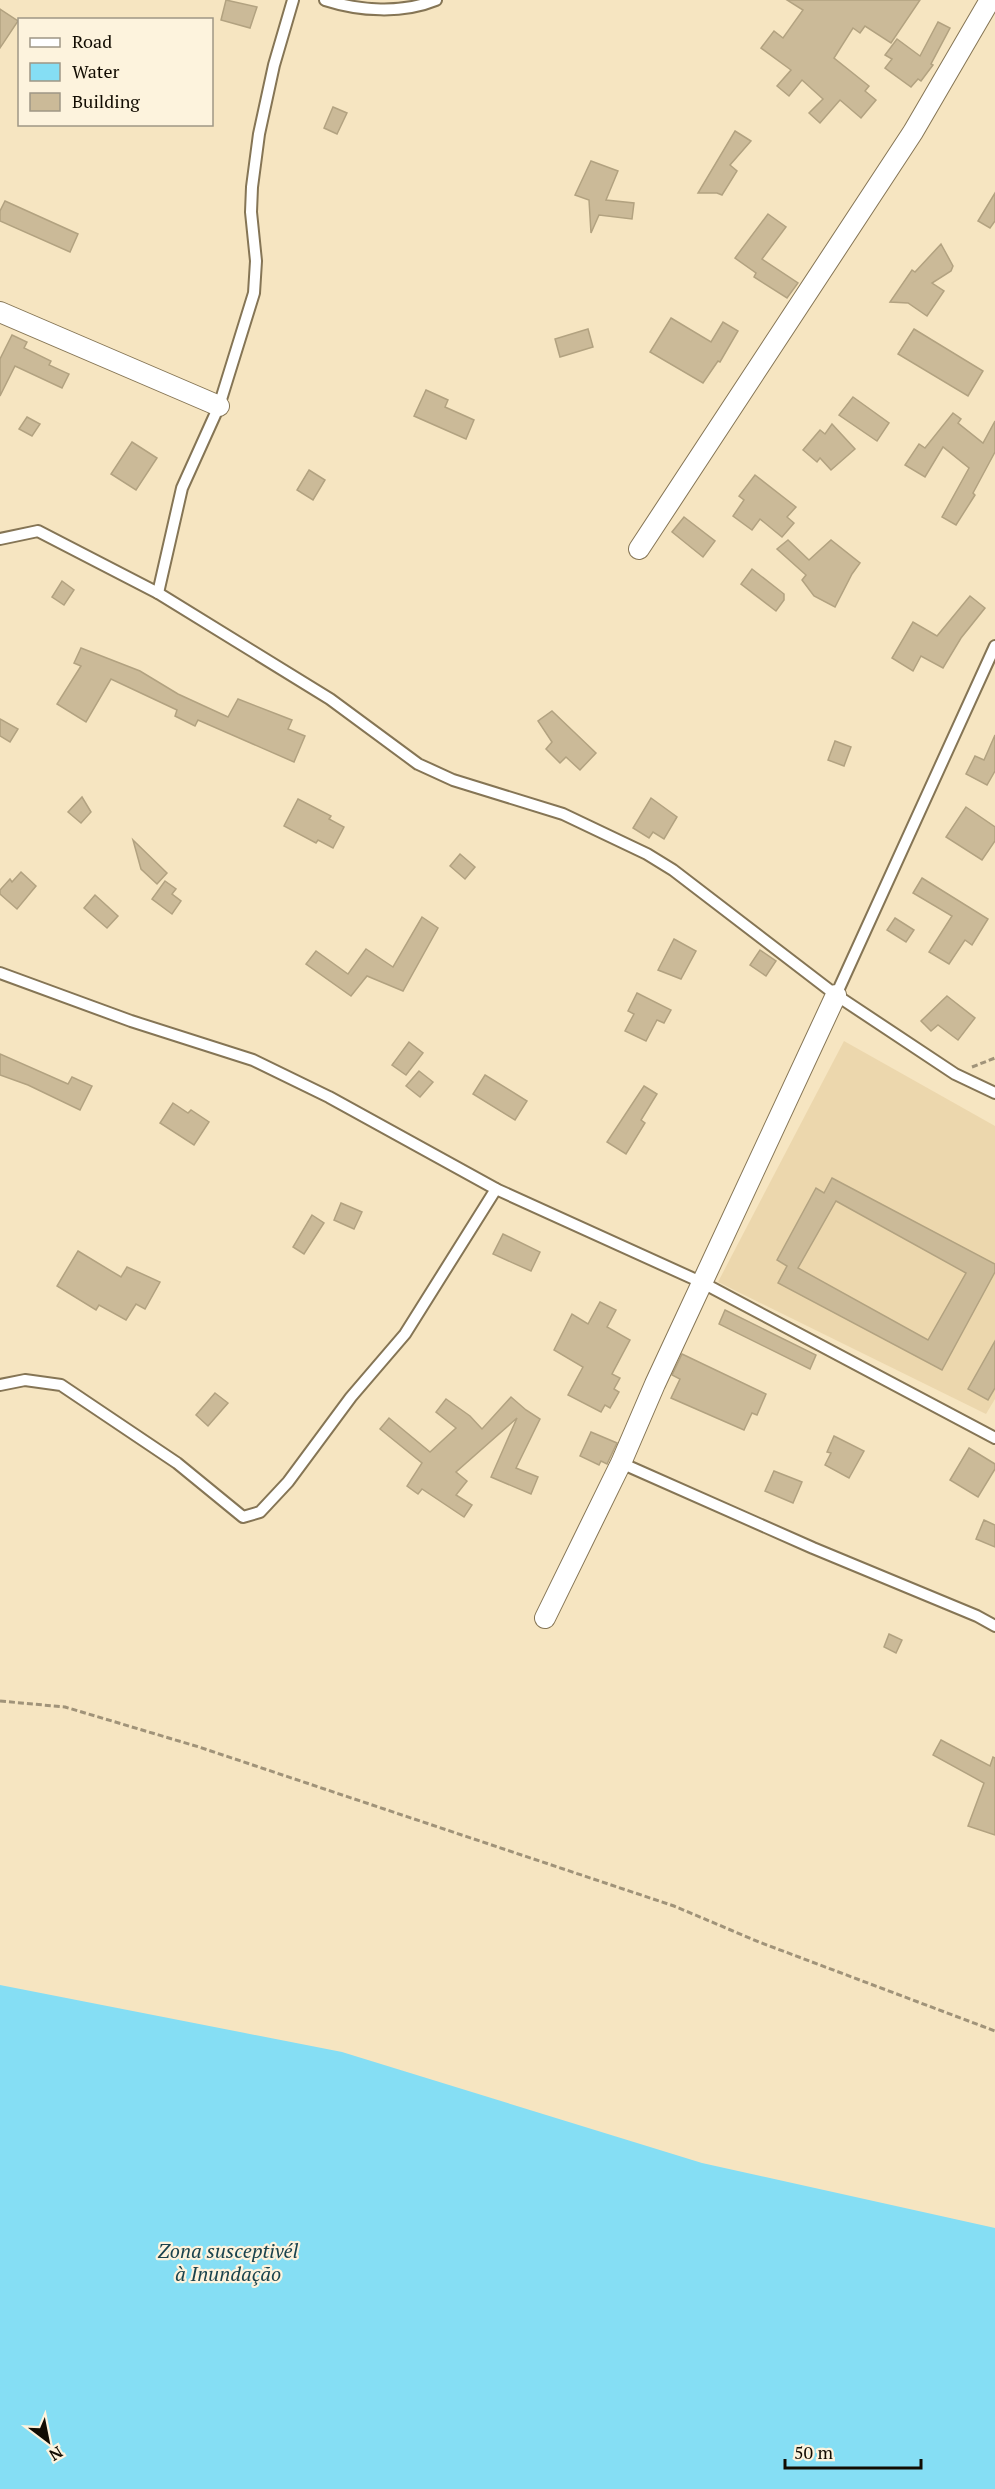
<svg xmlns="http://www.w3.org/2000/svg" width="995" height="2489" font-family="'PT Serif',serif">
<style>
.built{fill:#ecd7ad}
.water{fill:#85def4}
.building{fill:#cbba98;stroke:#b2a280;stroke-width:1.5;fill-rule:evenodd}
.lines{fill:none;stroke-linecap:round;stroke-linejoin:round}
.service-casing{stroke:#857555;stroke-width:14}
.minor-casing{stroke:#857555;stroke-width:22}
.path{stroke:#a09379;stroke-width:3;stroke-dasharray:6 3;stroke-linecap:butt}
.service{stroke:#fff;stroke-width:10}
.minor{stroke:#fff;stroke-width:20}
.labels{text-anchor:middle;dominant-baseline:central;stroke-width:4.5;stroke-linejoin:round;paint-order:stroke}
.water-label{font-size:20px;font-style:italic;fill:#1a434d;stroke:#fdf3dd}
</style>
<rect width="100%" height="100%" fill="#f6e5c1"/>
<polygon class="built" points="844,1041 995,1126 995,1399 986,1414 718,1282"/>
<polygon class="water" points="0,1985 342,2052 702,2163 995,2228 995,2489 0,2489"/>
<g class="building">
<polygon points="226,0 257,7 250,28 221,20"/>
<polygon points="787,0 920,0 891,43 865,26 860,33 853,28 834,58 869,86 865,91 876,100 861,118 840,100 820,123 809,113 823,99 802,80 789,96 777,86 791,70 761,48 774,31 783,38 803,10"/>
<polygon points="0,9 18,21 0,48"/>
<polygon points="938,22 950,28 931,64 933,65 921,81 918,79 911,87 885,68 892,59 885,55 897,39 920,56"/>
<polygon points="333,107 347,113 337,134 324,128"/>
<polygon points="735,131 751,141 730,165 737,171 722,195 717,193 698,193"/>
<polygon points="591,161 618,171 606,200 634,203 632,219 599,215 591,233 589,200 575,195"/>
<polygon points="995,193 995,221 990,228 978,221"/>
<polygon points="5,201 78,234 70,252 0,221 0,211"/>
<polygon points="768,214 786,227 762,259 798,283 787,298 754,277 756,273 735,258"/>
<polygon points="941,244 953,266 951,271 932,283 944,291 927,316 908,303 890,302 912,270 915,272"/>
<polygon points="671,318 711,342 723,322 738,331 720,362 718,361 703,383 650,352"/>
<polygon points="588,329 593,347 560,357 555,339"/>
<polygon points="914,329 983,371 968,396 898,354"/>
<polygon points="12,335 27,342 24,348 51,361 49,365 69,374 62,388 15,366 0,396 0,359"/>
<polygon points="426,390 448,400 445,407 474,420 466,439 414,416"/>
<polygon points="853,397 889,423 877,441 839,415"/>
<polygon points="953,413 961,419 958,423 983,443 995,421 995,452 973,493 975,495 956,525 942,517 969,468 943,447 925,477 905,465 919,444 925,448"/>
<polygon points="27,417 40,424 32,436 19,429"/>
<polygon points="832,424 855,449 831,470 820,458 817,462 803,450 820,430 825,434"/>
<polygon points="132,442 157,458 136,490 111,474"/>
<polygon points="309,470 325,480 313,500 297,490"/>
<polygon points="755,475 796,507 787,517 794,523 782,537 760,519 752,530 733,516 744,500 739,496"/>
<polygon points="684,517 715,541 703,557 672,532"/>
<polygon points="788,540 809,560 831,540 860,563 852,574 835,607 814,596 802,580 806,575 777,549"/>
<polygon points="752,569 784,594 784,600 776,611 741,584"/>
<polygon points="62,581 74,590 64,605 52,597"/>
<polygon points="970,596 985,608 961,638 943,668 921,656 913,671 892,658 913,622 937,636"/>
<polygon points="81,648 140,671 178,694 228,717 238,699 292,720 288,729 305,736 294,762 198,720 195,726 175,716 177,710 111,679 86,722 57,704 81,666 74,663"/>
<polygon points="552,711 596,753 580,770 566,757 560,763 546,749 552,742 538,721"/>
<polygon points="0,719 18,729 10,742 0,736"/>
<polygon points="995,735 995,771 987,785 966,774 975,756 984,760"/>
<polygon points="835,741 851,747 844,766 828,760"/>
<polygon points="82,797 91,812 81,823 68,812"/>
<polygon points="651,798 677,817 664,839 653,832 649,838 633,828"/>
<polygon points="298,799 331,816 329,819 344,827 333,848 318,840 316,843 284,826"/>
<polygon points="966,807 995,827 995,841 982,860 946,837"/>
<polygon points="133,840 167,873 157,884 141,869"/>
<polygon points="460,854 475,867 465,879 450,866"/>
<polygon points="21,872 36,886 17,909 0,894 0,890 10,879 12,882"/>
<polygon points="922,878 988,919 972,945 965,940 949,964 929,952 952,916 913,893"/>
<polygon points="165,881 176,889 172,894 181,901 172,914 152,899"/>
<polygon points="95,895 118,916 107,928 84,908"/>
<polygon points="422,917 438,928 403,991 367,976 351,996 306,964 316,951 348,974 366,949 393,967"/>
<polygon points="895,918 914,930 906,942 887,930"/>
<polygon points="674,939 696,951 681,979 658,970"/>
<polygon points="760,950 776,961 766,976 750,965"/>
<polygon points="637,993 671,1010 664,1023 657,1020 646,1041 625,1031 634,1014 628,1011"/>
<polygon points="947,996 975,1018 958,1040 938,1025 931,1031 921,1021"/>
<polygon points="409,1042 423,1053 406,1075 392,1065"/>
<polygon points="0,1054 68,1084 72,1077 92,1086 80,1110 28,1085 0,1075"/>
<polygon points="419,1071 433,1082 420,1097 406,1086"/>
<polygon points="485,1075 527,1101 515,1120 473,1094"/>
<polygon points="644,1086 657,1094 641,1120 645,1123 626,1154 607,1142"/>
<polygon points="173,1103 188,1113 191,1110 209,1122 194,1145 160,1123"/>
<path d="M832 1178 995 1264V1272L942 1370 778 1283 787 1266 777 1260 816 1188 824 1193ZM836 1201 966 1273 928 1340 798 1268Z"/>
<polygon points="341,1203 362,1212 354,1229 334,1220"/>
<polygon points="312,1215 324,1223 304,1254 293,1247"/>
<polygon points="503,1234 540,1252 531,1271 493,1254"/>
<polygon points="78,1251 121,1277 127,1267 160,1282 145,1309 136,1304 126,1320 99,1305 96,1310 57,1286"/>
<polygon points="600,1302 616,1310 607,1327 630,1340 612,1374 620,1378 614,1389 619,1392 610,1408 605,1405 601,1412 568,1395 583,1367 554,1350 572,1314 588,1324"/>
<polygon points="725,1310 816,1355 810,1369 719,1324"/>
<polygon points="995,1341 995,1388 988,1400 968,1389"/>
<polygon points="682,1354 766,1394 757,1415 752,1413 744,1430 671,1398 680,1379 672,1375"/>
<polygon points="215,1393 228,1403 208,1426 196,1415"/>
<polygon points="511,1397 526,1410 540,1419 516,1468 538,1477 531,1494 491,1477 517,1418 456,1472 467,1481 456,1495 472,1505 464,1517 422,1489 418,1494 407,1486 422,1463 380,1429 389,1418 430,1452 456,1428 436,1412 446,1399 470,1416 482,1429"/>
<polygon points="591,1432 617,1443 607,1464 601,1461 599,1465 580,1456"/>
<polygon points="834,1436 864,1451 849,1478 825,1465 831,1453 827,1452"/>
<polygon points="969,1448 995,1464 995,1469 978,1497 950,1480"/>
<polygon points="774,1471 802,1482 793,1503 765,1491"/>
<polygon points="984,1520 995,1525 995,1547 976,1539"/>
<polygon points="889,1634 902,1640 896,1653 884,1647"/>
<polygon points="941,1740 990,1766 993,1757 995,1758 995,1835 968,1826 984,1783 933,1755"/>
</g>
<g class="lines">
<defs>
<g id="service">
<path d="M325 0C359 11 402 14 436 0"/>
<polyline points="0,539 38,531 158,593 330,699 418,764 453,780 563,814 647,854 673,870 836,995 955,1074 995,1093"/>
<polyline points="158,593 182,488 219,406 254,293 256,261 251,212 252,187 259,134 274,65 293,0"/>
<polyline points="0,973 131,1021 253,1060 329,1097 496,1189 703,1283 995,1438"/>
<polyline points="836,995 995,646"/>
<polyline points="0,1385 25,1380 61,1385 177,1463 243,1517 260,1512 288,1482 351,1397 405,1334 496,1189"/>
<polyline points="621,1463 813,1548 977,1616 995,1626"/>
</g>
<g id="minor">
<polyline points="0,312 219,406"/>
<polyline points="639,549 913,132 990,0"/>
<polyline points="545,1618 621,1463 655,1384 836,995"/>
</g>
</defs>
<use href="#service" class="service-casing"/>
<use href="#minor" class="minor-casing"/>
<g class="path">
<polyline points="972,1067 995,1058"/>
<polyline points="0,1701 65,1707 199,1747 674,1906 759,1942 995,2031"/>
</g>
<use href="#service" class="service"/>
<use href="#minor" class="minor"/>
</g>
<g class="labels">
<g class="water-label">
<text x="228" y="2250">Zona susceptivél<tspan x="228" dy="23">à Inundação</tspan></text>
</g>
</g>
<rect x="18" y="18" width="195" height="108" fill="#fdf3dd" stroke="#9f9785" stroke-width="1.5"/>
<rect x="30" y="38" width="30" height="9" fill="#ffffff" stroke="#9f9785" stroke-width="1.5"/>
<text x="72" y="48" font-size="18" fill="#120c02">Road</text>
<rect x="30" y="63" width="30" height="18" fill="#85def4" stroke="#9f9785" stroke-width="1.5"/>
<text x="72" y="78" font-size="18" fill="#120c02">Water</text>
<rect x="30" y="93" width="30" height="18" fill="#cbba98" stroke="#9f9785" stroke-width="1.5"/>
<text x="72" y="108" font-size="18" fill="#120c02">Building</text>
<g transform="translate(48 2441) rotate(148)" stroke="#fdf3dd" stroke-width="4.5" paint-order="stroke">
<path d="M0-4.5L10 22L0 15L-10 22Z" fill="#120c02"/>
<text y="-9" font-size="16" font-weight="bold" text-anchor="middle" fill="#120c02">N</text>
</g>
<path d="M785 2459v9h136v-9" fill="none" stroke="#120c02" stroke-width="3"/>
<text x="794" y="2459" font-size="18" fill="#120c02" stroke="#fdf3dd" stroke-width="4.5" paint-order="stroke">50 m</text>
</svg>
